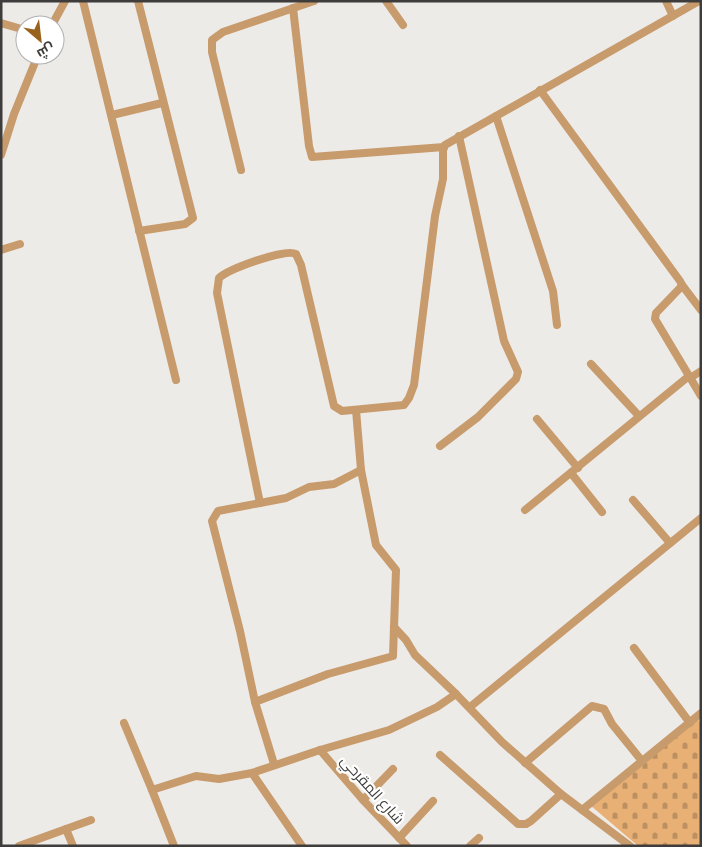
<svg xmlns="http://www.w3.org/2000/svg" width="702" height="847" font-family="'Exo 2',Cairo,sans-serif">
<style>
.cemetery{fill:url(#cemetery-stones)}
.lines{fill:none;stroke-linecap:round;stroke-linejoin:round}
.street{stroke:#c89b6c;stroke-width:8}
.labels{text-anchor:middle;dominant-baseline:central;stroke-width:4.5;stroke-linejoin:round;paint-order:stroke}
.street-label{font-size:15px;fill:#3e3d3c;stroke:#fff}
</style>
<defs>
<pattern id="cemetery-stones" width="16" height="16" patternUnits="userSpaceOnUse" patternTransform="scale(1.25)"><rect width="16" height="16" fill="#e8b075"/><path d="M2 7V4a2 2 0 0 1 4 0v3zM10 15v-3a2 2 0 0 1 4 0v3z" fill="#bd9061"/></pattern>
</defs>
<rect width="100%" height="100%" fill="#edebe8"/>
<polygon class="cemetery" points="698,719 701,724 701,846 638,846 590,805"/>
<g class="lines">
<g class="street">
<polyline points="83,1 176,380"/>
<polyline points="138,1 193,218 185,224 139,231"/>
<polyline points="386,1 403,25"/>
<polyline points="666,1 673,16"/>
<polyline points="293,8 309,146 312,157 444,147"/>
<polyline points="1,23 25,30"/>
<polyline points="52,25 65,1"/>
<polyline points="540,90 680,281 682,285 680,288 656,313 655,319 701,396"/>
<polyline points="112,115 162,103"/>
<polyline points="496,116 553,291 557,325"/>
<polyline points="1,155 14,114 38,55"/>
<polyline points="241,170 212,52 212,40 223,32 314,1"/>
<polyline points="1,250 20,244"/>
<polyline points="682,285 701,310"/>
<polyline points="591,364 639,416"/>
<polyline points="690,378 701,371"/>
<polyline points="537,419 578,468"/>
<polyline points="440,446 478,417 516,379 518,372 504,341 459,136"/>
<polyline points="571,473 602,512"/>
<polyline points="633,500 670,543"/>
<path d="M260 503 217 293 219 278C229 269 285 248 296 254L301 265 334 406 342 411 404 405 409 398 414 385 435 216 443 179V150L445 145 699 1"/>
<polyline points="525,510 689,376"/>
<polyline points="394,627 406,640 415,655 456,694 502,742 561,794 630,846"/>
<polyline points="634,648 690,723"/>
<polyline points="255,702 328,674 393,656 396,570 376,545 361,470"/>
<polyline points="470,707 701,518"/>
<polyline points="124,723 152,790 196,776 219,779 252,773 320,750 389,730 437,707 456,694"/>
<polyline points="320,750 363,800 407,846"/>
<polyline points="440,755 518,824 526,824 531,821 561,794"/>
<polyline points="525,763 592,706 604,709 612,724 642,761"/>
<polyline points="274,764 255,702 240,631 212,521 218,511 286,498 309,487 334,484 361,470 356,410"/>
<polyline points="252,773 302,846"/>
<polyline points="152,790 174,846"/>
<polyline points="363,800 393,769"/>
<polyline points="582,810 701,713"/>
<polyline points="66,829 73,846"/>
<polyline points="399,838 433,801"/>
<polyline points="19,846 91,820"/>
<polyline points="470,846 479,838"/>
</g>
</g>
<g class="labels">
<g class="street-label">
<text transform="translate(373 789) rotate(48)">شارع المقرحي</text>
</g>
</g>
<rect width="702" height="847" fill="none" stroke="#3e3d3c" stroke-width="5"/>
<g transform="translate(40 40) rotate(152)"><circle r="24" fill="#ffffff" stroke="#b2b1b1"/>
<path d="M0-4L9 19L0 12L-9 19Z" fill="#98611c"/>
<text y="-8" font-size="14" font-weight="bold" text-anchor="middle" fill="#3e3d3c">ش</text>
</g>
</svg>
